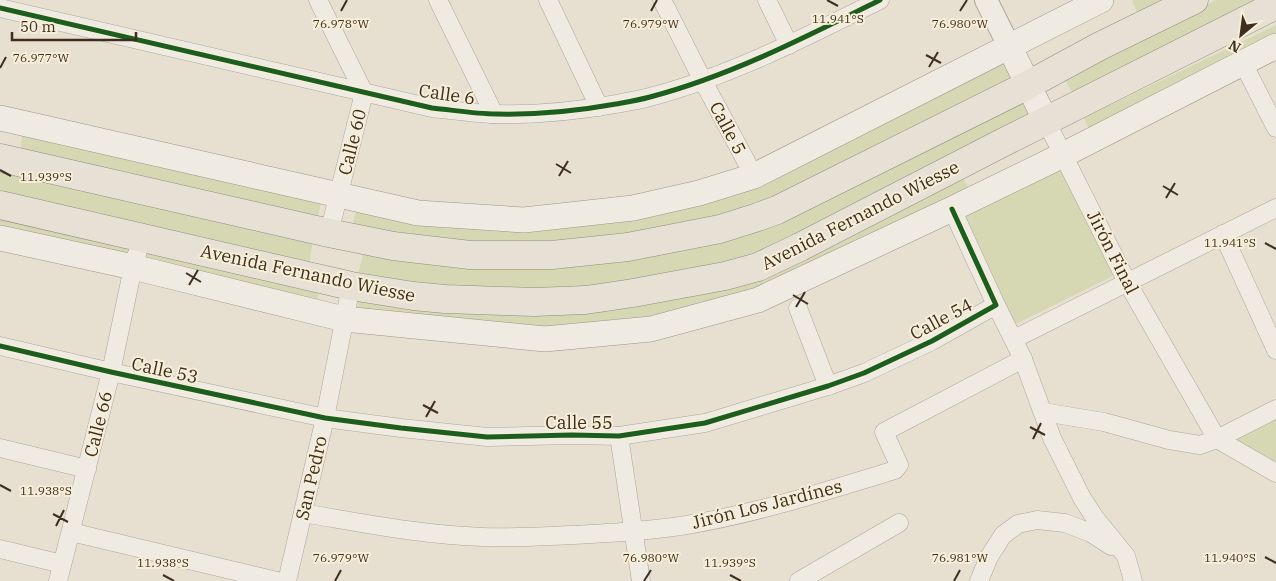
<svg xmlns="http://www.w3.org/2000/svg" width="1276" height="581" font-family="'IBM Plex Serif',serif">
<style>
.green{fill:#d6d7b3}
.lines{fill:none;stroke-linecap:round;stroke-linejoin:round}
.minor-casing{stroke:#ada599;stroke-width:19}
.tertiary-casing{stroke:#ada599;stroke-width:24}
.secondary-casing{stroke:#9c958a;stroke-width:26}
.primary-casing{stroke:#928b80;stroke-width:29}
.minor{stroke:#efebe3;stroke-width:18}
.tertiary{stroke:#efebe3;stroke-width:22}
.secondary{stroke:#efebe3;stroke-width:25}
.primary{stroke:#e6e1d4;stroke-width:28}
.cycleway-casing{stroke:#f7eed8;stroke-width:8}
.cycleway{stroke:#1b5e20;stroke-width:5}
.ticks{fill:none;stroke:#3d2e20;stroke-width:2}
.labels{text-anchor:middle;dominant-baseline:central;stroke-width:4;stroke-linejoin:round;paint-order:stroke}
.street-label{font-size:18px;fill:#3d2e20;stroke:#f7eed8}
.ticks-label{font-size:12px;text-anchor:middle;fill:#3d2e20;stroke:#f7eed8;stroke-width:4;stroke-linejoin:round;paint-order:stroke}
</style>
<rect width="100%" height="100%" fill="#e7e0d1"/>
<g class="green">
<polygon points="1135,0 1179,0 1158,10 1137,12 1132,1"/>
<polygon points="1216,0 1272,0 1075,97 1063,77"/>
<polygon points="1276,25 1276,42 1090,132 1084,118"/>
<polygon points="1002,61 1012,79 852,161 742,211 549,248 351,231 357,207 434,221 691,203"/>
<polygon points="1023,98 1032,121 730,266 564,295 357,279 364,250 535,267 582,266 623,260"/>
<polygon points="22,132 322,200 316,223 21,150"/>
<polygon points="0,164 313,238 309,268 0,196"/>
<polygon points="1058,166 1115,275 1014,325 959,215"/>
<polygon points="963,178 970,191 772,285 660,316 552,328 357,309 360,294 591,312 684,298 766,274"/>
<polygon points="0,212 129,242 126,259 0,231"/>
<polygon points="145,247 320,286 317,302 142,263"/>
<polygon points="1276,416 1276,469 1234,443 1236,439"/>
</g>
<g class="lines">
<defs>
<g id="minor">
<polyline points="318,0 364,93 329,233"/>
<polyline points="438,0 494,114"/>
<polyline points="548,0 599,107"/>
<polyline points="662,0 703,81 754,176"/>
<polyline points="767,0 789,45"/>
<path d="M0 8 432 108C453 110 475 114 496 114 536 115 577 111 616 104 627 102 639 100 650 97 730 76 806 37 880 0"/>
<polyline points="1243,63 1276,128"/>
<polyline points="1046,121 1127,282 1217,439 1276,473"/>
<polyline points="1223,234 1276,350"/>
<polyline points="996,305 1023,359 1052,438 1082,498 1095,518 1126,556 1133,581"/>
<polyline points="798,308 828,386"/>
<polyline points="1014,339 1276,208"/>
<polyline points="0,346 111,372 325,418 401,428 487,437 572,435 619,436 705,423 828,386 864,373 932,341 996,305 952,209"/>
<polyline points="1043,412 1104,422 1169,440 1200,445 1217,439 1276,409"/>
<polyline points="619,436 641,581"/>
<polyline points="0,448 87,469"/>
<path d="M303 513C363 523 422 535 483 537 505 538 528 537 551 536 596 534 642 532 687 525 758 513 826 491 895 470L899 465 884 432 1023 359"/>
<polyline points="71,532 277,581"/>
<polyline points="0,549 62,564"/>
<polyline points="58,581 111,372 133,267 142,237"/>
<polyline points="287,581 325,418 351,286"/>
<polyline points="799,581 899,523"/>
<polyline points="979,581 989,557 1003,535 1018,524 1037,520 1065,523 1091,533 1111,546"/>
</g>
<polyline id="tertiary" points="986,0 1009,46"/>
<g id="secondary">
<polyline points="1009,46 1046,121"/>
<polyline points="0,118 418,213 524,220 633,208 699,193 754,176 1101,0"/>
<polyline points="0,238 133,267 344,319 545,339 651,329 758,300 952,209 1063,155 1276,46"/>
</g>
<g id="primary">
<polyline points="0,158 329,233 393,246 470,255 552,255 628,247 720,229 758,217 777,210 1028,85 1100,46 1194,0"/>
<polyline points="0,205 351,286 413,296 445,299 534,302 586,300 633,293 725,276 758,267 800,247 1004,142 1276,5"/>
</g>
</defs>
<use href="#minor" class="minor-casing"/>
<use href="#tertiary" class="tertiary-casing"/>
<use href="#secondary" class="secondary-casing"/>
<use href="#primary" class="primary-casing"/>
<use href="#minor" class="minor"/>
<use href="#tertiary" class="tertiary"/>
<use href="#secondary" class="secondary"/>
<use href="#primary" class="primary"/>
<defs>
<g id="cycleway">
<path d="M0 8 432 108C453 110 475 114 496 114 536 115 577 111 616 104 627 102 639 100 650 97 730 76 806 37 880 0"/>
<polyline points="0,346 111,372 325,418 401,428 487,437 572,435 619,436 705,423 828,386 864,373 932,341 996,305 952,209"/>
</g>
</defs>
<use href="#cycleway" class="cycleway-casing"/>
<use href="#cycleway" class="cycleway"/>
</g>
<path class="ticks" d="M827 0 838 6M341 11 347 0M651 11 657 0M960 11 967 0M926 55 941 63M929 67 938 52M0 68 6 57M556 164 571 173M0 170 11 176M559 176 568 161M1163 186 1178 195M1166 198 1175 183M1265 243 1276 249M186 273 201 282M189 285 198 270M793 295 808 304M796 307 805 292M423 405 438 413M426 417 435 401M1030 427 1045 435M1033 439 1041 423M0 485 11 491M53 514 68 522M56 526 64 510M1265 557 1276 563M163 575 174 581M730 575 741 581M335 581 341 570M644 581 651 570M954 581 960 570"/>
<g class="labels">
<g class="street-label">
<text transform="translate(447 94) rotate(8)">Calle 6</text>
<text transform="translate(728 128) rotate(62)">Calle 5</text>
<text transform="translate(352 142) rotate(-76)">Calle 60</text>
<text transform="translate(860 215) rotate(-27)">Avenida Fernando Wiesse</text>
<text transform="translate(1113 252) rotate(63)">Jirón Final</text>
<text transform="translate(308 273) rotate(12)">Avenida Fernando Wiesse</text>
<text transform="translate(941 319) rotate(-28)">Calle 54</text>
<text transform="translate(165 370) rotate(12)">Calle 53</text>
<text x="579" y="422">Calle 55</text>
<text transform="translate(98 424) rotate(-76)">Calle 66</text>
<text transform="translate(311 478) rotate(-77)">San Pedro</text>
<text transform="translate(767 504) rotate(-14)">Jirón Los Jardínes</text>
</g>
</g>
<g class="ticks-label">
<text x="838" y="23">11.941°S</text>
<text x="341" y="28">76.978°W</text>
<text x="651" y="28">76.979°W</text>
<text x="960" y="28">76.980°W</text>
<text x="41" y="62">76.977°W</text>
<text x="46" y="181">11.939°S</text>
<text x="1230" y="247">11.941°S</text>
<text x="46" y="495">11.938°S</text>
<text x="1230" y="562">11.940°S</text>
<text x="341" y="562">76.979°W</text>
<text x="651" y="562">76.980°W</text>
<text x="960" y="562">76.981°W</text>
<text x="163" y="567">11.938°S</text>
<text x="730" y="567">11.939°S</text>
</g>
<g transform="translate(1241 35) rotate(209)" stroke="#f7eed8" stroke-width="4" paint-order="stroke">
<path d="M0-4L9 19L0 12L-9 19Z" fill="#3d2e20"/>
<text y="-8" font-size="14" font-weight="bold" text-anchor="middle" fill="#3d2e20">N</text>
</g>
<path d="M12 32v8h124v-8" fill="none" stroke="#3d2e20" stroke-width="2.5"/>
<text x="20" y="32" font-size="15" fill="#3d2e20" stroke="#f7eed8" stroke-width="4" paint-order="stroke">50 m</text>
</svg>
